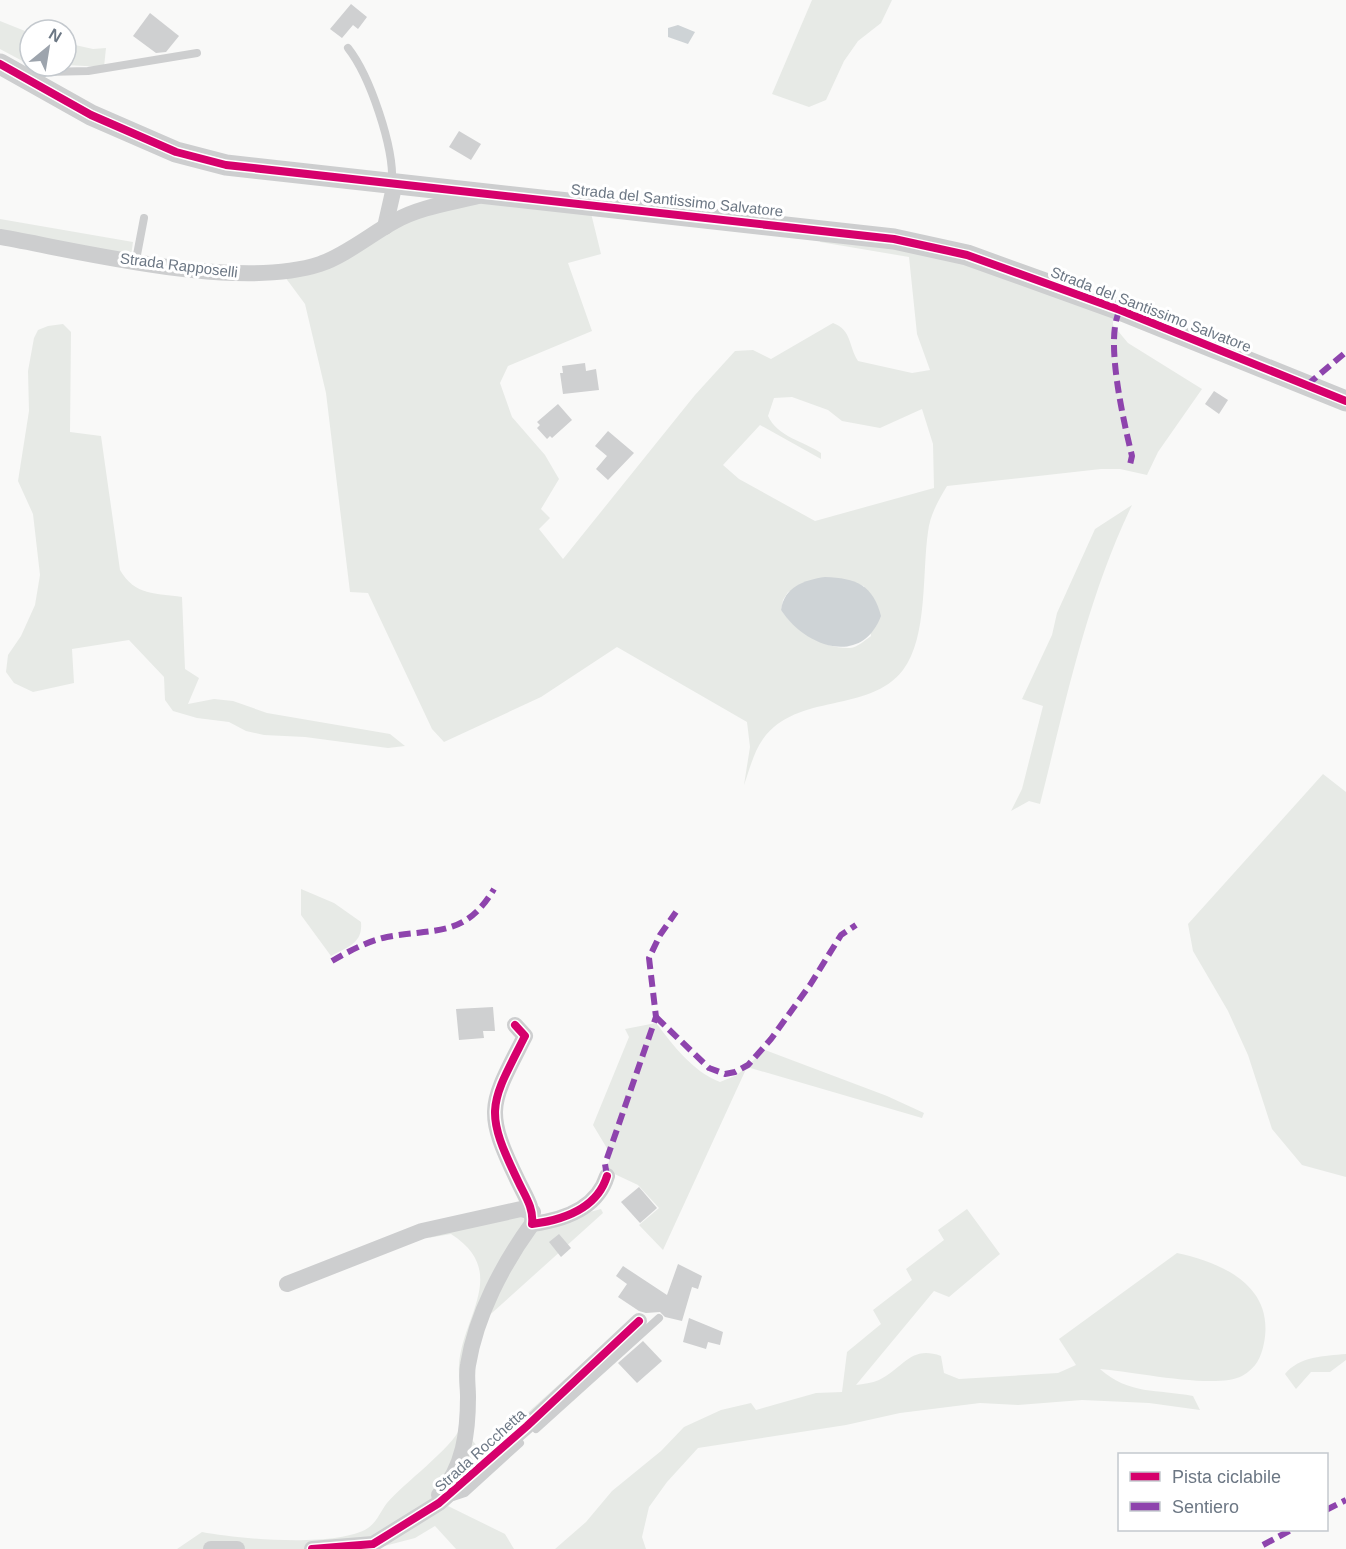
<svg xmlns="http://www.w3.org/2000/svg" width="1346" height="1549" font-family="Arial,sans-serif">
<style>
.green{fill:#e7eae6;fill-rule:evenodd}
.water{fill:#ced3d6}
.building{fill:#cfd0d1}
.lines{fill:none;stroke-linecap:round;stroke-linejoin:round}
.service{stroke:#cdcecf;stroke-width:8}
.minor{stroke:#cdcecf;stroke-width:16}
.tertiary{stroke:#cdcecf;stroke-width:21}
.quiet{stroke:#8e44ad;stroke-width:6;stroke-dasharray:12 6;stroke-linecap:butt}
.cycleway-casing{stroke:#fff;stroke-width:11}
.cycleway{stroke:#d6006c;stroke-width:8}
.labels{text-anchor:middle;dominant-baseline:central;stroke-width:6;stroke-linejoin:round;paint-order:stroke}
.street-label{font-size:15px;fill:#6c7784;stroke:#fff}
</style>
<rect width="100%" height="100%" fill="#f9f9f8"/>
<g class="green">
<polygon points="812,0 892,0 881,23 858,41 844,61 826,100 809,107 772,94"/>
<polygon points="0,21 30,33 30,65 0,49"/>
<polygon points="66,43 93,49 106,48 104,67 66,65"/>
<path d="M483 197 589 205 601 254 568 263 592 331 508 366 500 383 512 417 545 455 559 479 541 509 550 518 539 529 563 559 695 395 735 351 753 350 771 359 833 323C852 330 848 345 858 361L912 373 930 370 917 334 909 257 820 242 821 236 880 244 991 270 1113 316V325L1128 343 1202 389 1158 452 1147 475 1120 469H1101L947 486C938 501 930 515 928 532 922 572 928 637 903 670 869 714 797 692 763 739 754 751 749 771 744 785L750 747 747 722 617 647 541 697 444 742 432 729 368 593 350 592 326 393 305 304 285 277 422 216ZM792 397 828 410 842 421 880 428 922 409 933 444 934 488 815 521 739 479 723 465 760 425 821 459V453C803 441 778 437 768 416L774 398ZM838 578 864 586 871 636C864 641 858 647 850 648 824 649 795 631 781 610L783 600 788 592Z"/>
<polygon points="0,219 133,242 131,256 0,233"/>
<path d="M63 324 71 332 70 432 101 436 120 570C135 596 156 593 182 597L185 669 199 678 188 704 214 699 233 701 267 713 390 734 405 746 388 748 305 737 264 735 246 731 229 722 197 718 173 711 165 700 164 677 129 640 72 649 74 683 33 692 14 683 6 672 8 655 21 636 35 605 40 575 33 514 18 481 29 411 28 371 34 338 38 330 48 326Z"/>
<path d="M1132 505C1086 601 1066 701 1040 804L1029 801 1011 811 1022 789 1043 706 1022 699 1052 635 1057 613 1095 529Z"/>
<polygon points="1323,774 1346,792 1346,1177 1302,1165 1272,1129 1248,1055 1228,1011 1193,951 1188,924"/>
<path d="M301 889 334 903 361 922C363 943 348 947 331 956L301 915Z"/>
<path d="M656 1023C674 1046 692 1071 720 1082L737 1075 765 1050 887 1096 924 1113 922 1118 747 1067 663 1250 639 1225 659 1208 638 1185 606 1170 611 1155 593 1125 629 1037 625 1029Z"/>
<path d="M496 1208C535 1217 561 1221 601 1209L603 1213 483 1321 475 1340 472 1440 483 1453 616 1333 448 1506 505 1534 514 1549H456L435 1526 415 1538 373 1549H177L202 1532C238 1539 337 1548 368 1528 377 1522 380 1512 387 1503 402 1485 453 1447 460 1428 464 1416 458 1380 459 1365 462 1316 510 1272 451 1234L428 1238Z"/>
<path d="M967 1209 1000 1254 949 1297 934 1291 856 1385C863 1384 872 1383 879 1380 904 1368 910 1345 941 1356L944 1373 959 1379 1058 1373 1076 1365 1059 1339 1177 1253C1223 1263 1275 1286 1264 1343 1261 1358 1256 1368 1242 1376 1216 1390 1131 1371 1100 1369 1129 1395 1157 1389 1193 1396L1200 1410 1149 1403 1082 1400 1018 1405 980 1403 900 1413 846 1425 698 1448 667 1482 649 1507 642 1537 646 1549H555L586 1522 612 1491 661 1451 684 1427 721 1410 751 1403 756 1410 816 1393 842 1392 847 1352 881 1324 873 1310 912 1280 906 1269 944 1240 938 1230Z"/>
<path d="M1346 1354V1360L1330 1372H1311L1296 1389 1285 1374C1300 1356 1324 1356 1346 1354Z"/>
</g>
<g class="water">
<polygon points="678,25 695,32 688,44 668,37 668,28"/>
<path d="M825 577C856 578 873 585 881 616 861 668 804 646 781 610 784 587 804 580 825 577Z"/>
</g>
<g class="building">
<polygon points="351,4 367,17 358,29 353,25 342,38 330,29"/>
<polygon points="150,13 179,36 166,52 156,53 133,36"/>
<polygon points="459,131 481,144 471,160 449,147"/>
<polygon points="585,363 586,371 596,369 599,390 563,394 560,373 563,373 562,366"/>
<polygon points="1214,391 1228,400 1219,414 1205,404"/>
<polygon points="558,404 572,420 552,438 550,436 547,439 537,428 540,425 537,422"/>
<polygon points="608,431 634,453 608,480 596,469 607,456 595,446"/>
<polygon points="493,1007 495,1031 483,1031 484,1038 459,1040 456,1009"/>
<polygon points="639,1187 657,1208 640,1223 621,1202"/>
<polygon points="559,1234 571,1248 561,1257 549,1242"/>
<polygon points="678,1264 702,1276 698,1289 692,1287 682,1321 665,1317 660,1312 646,1313 639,1311 618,1297 627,1284 616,1276 623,1266 667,1295"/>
<polygon points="689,1318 723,1332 720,1345 708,1342 706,1349 683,1342"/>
<polygon points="643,1341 662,1361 637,1383 618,1363"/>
</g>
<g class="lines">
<g class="service">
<path d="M348 48C370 76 394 147 392 182"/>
<polyline points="35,81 45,72 88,71 197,53"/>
<polyline points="136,260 144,218"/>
<polyline points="536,1429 659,1318"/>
<polyline points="453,1497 465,1493 520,1443"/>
</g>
<g class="minor">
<polyline points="385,227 395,183"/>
<path d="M0 237C86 252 238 291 320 264 346 255 371 234 395 221 420 207 450 203 478 196"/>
<path d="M515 1025 525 1036C490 1105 483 1109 518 1181 525 1196 534 1208 532 1224 563 1220 597 1209 607 1176"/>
<polyline points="287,1284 422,1231 521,1209 533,1212"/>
<path d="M439 1495C464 1468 468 1431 468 1397 468 1386 466 1375 468 1365 476 1315 503 1264 532 1224"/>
<polyline points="211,1549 237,1549"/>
<polyline points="312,1549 373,1544 439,1503 527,1426 639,1321"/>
</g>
<polyline class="tertiary" points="0,64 91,115 176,152 226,165 894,239 967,255 1120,310 1346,401"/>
<g class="quiet">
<path d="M1120 310C1104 338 1124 423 1132 456L1129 469"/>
<polyline points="1307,385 1346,352"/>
<path d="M332 961C349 951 368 941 387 937 435 928 465 938 494 889"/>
<polyline points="656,1017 709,1068 725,1074 735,1072 748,1065 771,1039 810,985 841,935 856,925"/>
<polyline points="607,1176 605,1164 656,1017 649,958 660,935 676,912"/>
<polyline points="1326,1510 1346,1500"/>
<polyline points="1263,1545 1291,1530"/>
</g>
<defs>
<g id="cycleway">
<polyline points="0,64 91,115 176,152 226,165 894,239 967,255 1120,310 1346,401"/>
<path d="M515 1025 525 1036C490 1105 483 1109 518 1181 525 1196 534 1208 532 1224 563 1220 597 1209 607 1176"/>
<polyline points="312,1549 373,1544 439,1503 527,1426 639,1321"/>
</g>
</defs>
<use href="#cycleway" class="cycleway-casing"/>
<use href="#cycleway" class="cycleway"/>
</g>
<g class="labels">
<g class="street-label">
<text transform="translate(677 200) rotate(6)">Strada del Santissimo Salvatore</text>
<text transform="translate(179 265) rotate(7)">Strada Rapposelli</text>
<text transform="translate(1151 309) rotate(21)">Strada del Santissimo Salvatore</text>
<text transform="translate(480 1450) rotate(-42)">Strada Rocchetta</text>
</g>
</g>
<rect x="1118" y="1453" width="210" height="78" fill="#ffffff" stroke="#c4c9ce" stroke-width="1.5"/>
<rect x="1130" y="1472" width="30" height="9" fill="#d6006c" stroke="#c4c9ce" stroke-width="1.5"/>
<text x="1172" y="1483" font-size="18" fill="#6c7784">Pista ciclabile</text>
<rect x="1130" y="1502" width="30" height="9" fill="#8e44ad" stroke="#c4c9ce" stroke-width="1.5"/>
<text x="1172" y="1513" font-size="18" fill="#6c7784">Sentiero</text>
<g transform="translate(48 48) rotate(30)"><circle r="28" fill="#ffffff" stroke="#c4c9ce" stroke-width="1.5"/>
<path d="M0-4.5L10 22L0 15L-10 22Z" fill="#9da4ad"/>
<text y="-9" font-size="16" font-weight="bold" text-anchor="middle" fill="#6c7784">N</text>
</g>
</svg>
